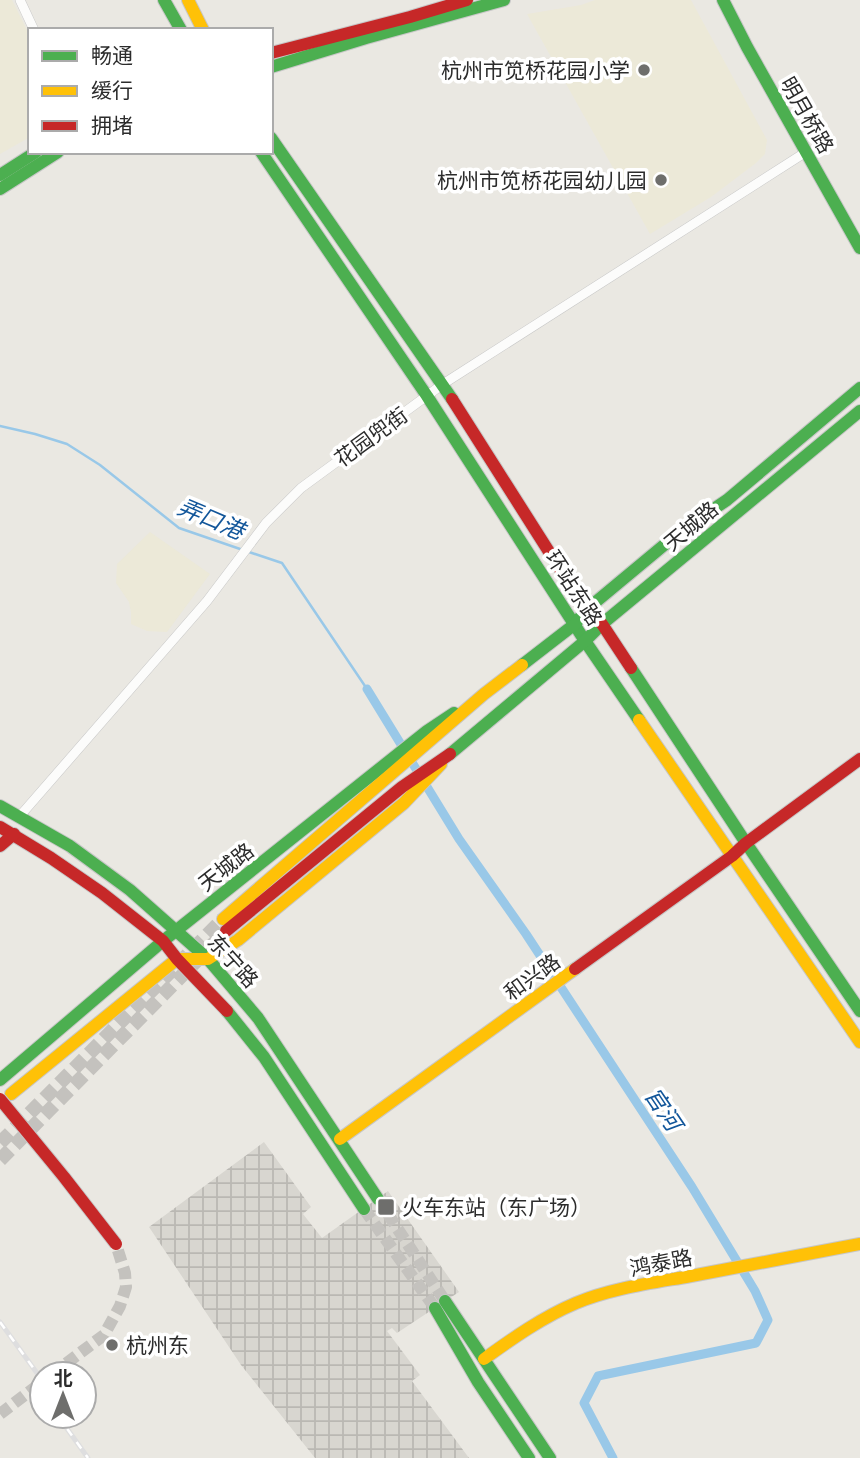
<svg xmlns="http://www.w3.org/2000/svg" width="860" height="1458" font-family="Rubik,'Noto Sans SC',sans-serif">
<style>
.education{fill:#ece9d8}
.plaza{fill:url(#plaza-grid)}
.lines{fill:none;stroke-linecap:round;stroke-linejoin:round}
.stream{stroke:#99c8e8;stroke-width:2.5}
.canal{stroke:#99c8e8;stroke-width:9}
.secondary-tunnel{stroke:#c4c2be;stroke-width:12;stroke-dasharray:12 6;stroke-linecap:butt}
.primary-tunnel{stroke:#c4c2be;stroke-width:14;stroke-dasharray:14 7;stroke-linecap:butt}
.street-casing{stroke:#c7c7c7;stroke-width:10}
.fast-casing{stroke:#c7c7c7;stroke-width:14}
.slow-casing{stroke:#c7c7c7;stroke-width:14}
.jam-casing{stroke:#c7c7c7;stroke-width:14}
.street{stroke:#fcfcfb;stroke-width:9}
.fast{stroke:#4caf50;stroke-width:12}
.slow{stroke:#ffc107;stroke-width:12}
.jam{stroke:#c62828;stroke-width:12}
.rail-casing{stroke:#dededf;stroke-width:5}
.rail{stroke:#fff;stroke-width:2.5;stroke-dasharray:8;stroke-linecap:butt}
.jam-bridge-casing{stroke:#c7c7c7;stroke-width:14;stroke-linecap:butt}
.jam-bridge{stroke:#c62828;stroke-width:12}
.poi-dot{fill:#6e6e6c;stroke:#fff;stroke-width:2.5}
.labels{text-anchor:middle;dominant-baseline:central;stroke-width:7;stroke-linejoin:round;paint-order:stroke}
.poi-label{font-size:21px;fill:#2c2c2c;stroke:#fff;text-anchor:end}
.street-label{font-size:21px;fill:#2c2c2c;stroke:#fff}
.water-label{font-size:23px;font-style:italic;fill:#12569a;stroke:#fff}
</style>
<defs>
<pattern id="plaza-grid" width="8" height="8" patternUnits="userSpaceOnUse" patternTransform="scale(1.75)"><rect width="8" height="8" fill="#d8d6d0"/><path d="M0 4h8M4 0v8" fill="none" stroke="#bab8b3"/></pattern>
</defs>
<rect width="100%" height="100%" fill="#eae8e2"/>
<g class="education">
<polygon points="0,0 12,0 30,36 30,137 0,154"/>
<polygon points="595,0 691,0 767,140 765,154 756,163 711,197 650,234 527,14 581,5"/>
<polygon points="150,532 210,574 167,632 147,631 131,624 131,612 129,602 116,583 117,564"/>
</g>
<polygon class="plaza" points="264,1142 311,1207 303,1214 322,1238 388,1191 459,1292 397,1333 392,1328 387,1331 420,1375 412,1381 469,1458 315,1458 241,1365 149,1227"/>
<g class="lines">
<g class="stream">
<polyline points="0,426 35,434 67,444 100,465 179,528 243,550"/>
<polyline points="249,552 282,563 367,689"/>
</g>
<polyline class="canal" points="367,689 459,839 526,934 692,1187 755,1291 768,1320 756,1343 598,1376 584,1403 613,1458"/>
<g class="secondary-tunnel">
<polyline points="378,1199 445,1301"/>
<polyline points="364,1209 435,1308"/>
<polyline points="52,1374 104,1335 120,1306 126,1287 125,1273 116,1244"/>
<polyline points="0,1414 42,1382"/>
</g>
<g class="primary-tunnel">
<polyline points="0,1143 223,919"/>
<polyline points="0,1160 226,931"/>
</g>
<defs>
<g id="street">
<polyline points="20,0 34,30"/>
<polyline points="19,817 207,601 266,523 301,488 443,384 806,152"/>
</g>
<g id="fast">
<polyline points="164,0 181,30"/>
<polyline points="723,0 747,47 860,248"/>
<polyline points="271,67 366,38 504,0"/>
<polyline points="271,138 452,399"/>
<polyline points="261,152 427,396 585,641 639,720"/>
<polyline points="0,175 36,152"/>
<polyline points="0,189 58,152"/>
<polyline points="522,665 575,624 586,610 681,531 727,500 860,388"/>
<polyline points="631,668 746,843 860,1011"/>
<polyline points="450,754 585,641 602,624 860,411"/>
<polyline points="0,806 70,846 130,890 208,959 258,1018 378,1199"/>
<polyline points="227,1011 264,1057 364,1209"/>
<polyline points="0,1080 163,941 427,731 454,713"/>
<polyline points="445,1301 550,1458"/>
<polyline points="435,1308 478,1382 529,1458"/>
</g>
<g id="slow">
<polyline points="188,0 203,30"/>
<polyline points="639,720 860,1042"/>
<polyline points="223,919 484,694 522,665"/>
<polyline points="11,1094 177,959 208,959 238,940 404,803 441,764"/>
<polyline points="340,1139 575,969"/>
<path d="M484 1359C513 1338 543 1317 576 1303 612 1288 652 1283 691 1276 747 1265 804 1255 860 1244"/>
</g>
<g id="jam">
<polyline points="271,53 410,17 467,0"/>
<polyline points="452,399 586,610 602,624 631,668"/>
<polyline points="0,827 51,858 102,893 163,941 177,959 227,1011"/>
<polyline points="0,846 14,834"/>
<polyline points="226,931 402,787 450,754"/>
<polyline points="575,969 732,856 746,843 860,759"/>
</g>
</defs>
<use href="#street" class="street-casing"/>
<use href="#fast" class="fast-casing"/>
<use href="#slow" class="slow-casing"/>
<use href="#jam" class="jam-casing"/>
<use href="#street" class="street"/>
<use href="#fast" class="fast"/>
<use href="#slow" class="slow"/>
<use href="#jam" class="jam"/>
<defs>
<g id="rail">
<polyline points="0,1322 42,1380"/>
<polyline points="58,1416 88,1458"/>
</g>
</defs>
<use href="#rail" class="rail-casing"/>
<use href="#rail" class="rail"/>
<defs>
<polyline id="jam-bridge" points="0,1099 64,1177 116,1244"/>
</defs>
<use href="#jam-bridge" class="jam-bridge-casing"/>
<use href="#jam-bridge" class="jam-bridge"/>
</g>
<g class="poi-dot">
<circle cx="644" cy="70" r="7"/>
<circle cx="661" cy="180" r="7"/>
<rect x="377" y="1198" width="18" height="18" rx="3.5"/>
<circle cx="112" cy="1345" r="7"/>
</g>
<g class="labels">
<g class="poi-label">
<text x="630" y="70">杭州市笕桥花园小学</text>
<text x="647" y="180">杭州市笕桥花园幼儿园</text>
<text x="402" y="1207" text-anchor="start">火车东站（东广场）</text>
<text x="126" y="1345" text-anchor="start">杭州东</text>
</g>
<g class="street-label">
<text transform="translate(807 115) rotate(60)">明月桥路</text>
<text transform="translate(371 437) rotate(-36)">花园兜街</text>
<text transform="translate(691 526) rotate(-40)">天城路</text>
<text transform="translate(574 588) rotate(57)">环站东路</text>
<text transform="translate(226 867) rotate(-38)">天城路</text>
<text transform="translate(233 961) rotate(48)">东宁路</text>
<text transform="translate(532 977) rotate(-36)">和兴路</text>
<text transform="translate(661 1263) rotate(-11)">鸿泰路</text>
</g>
<g class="water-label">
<text transform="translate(211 519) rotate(23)">弄口港</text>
<text transform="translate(663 1109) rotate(56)">官河</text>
</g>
</g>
<rect x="28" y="28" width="245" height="126" fill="#ffffff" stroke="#ababab" stroke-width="2"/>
<rect x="42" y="51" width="35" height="10" fill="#4caf50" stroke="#ababab" stroke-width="2"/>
<text x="91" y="63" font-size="21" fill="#2c2c2c">畅通</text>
<rect x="42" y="86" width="35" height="10" fill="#ffc107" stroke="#ababab" stroke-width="2"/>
<text x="91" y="98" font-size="21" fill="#2c2c2c">缓行</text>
<rect x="42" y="121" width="35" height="10" fill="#c62828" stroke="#ababab" stroke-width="2"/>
<text x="91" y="133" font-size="21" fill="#2c2c2c">拥堵</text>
<g transform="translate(63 1395)"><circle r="33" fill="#ffffff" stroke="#ababab" stroke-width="2"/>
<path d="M0-5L12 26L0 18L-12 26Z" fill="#6e6e6c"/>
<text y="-10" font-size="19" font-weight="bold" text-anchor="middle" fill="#2c2c2c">北</text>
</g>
</svg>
